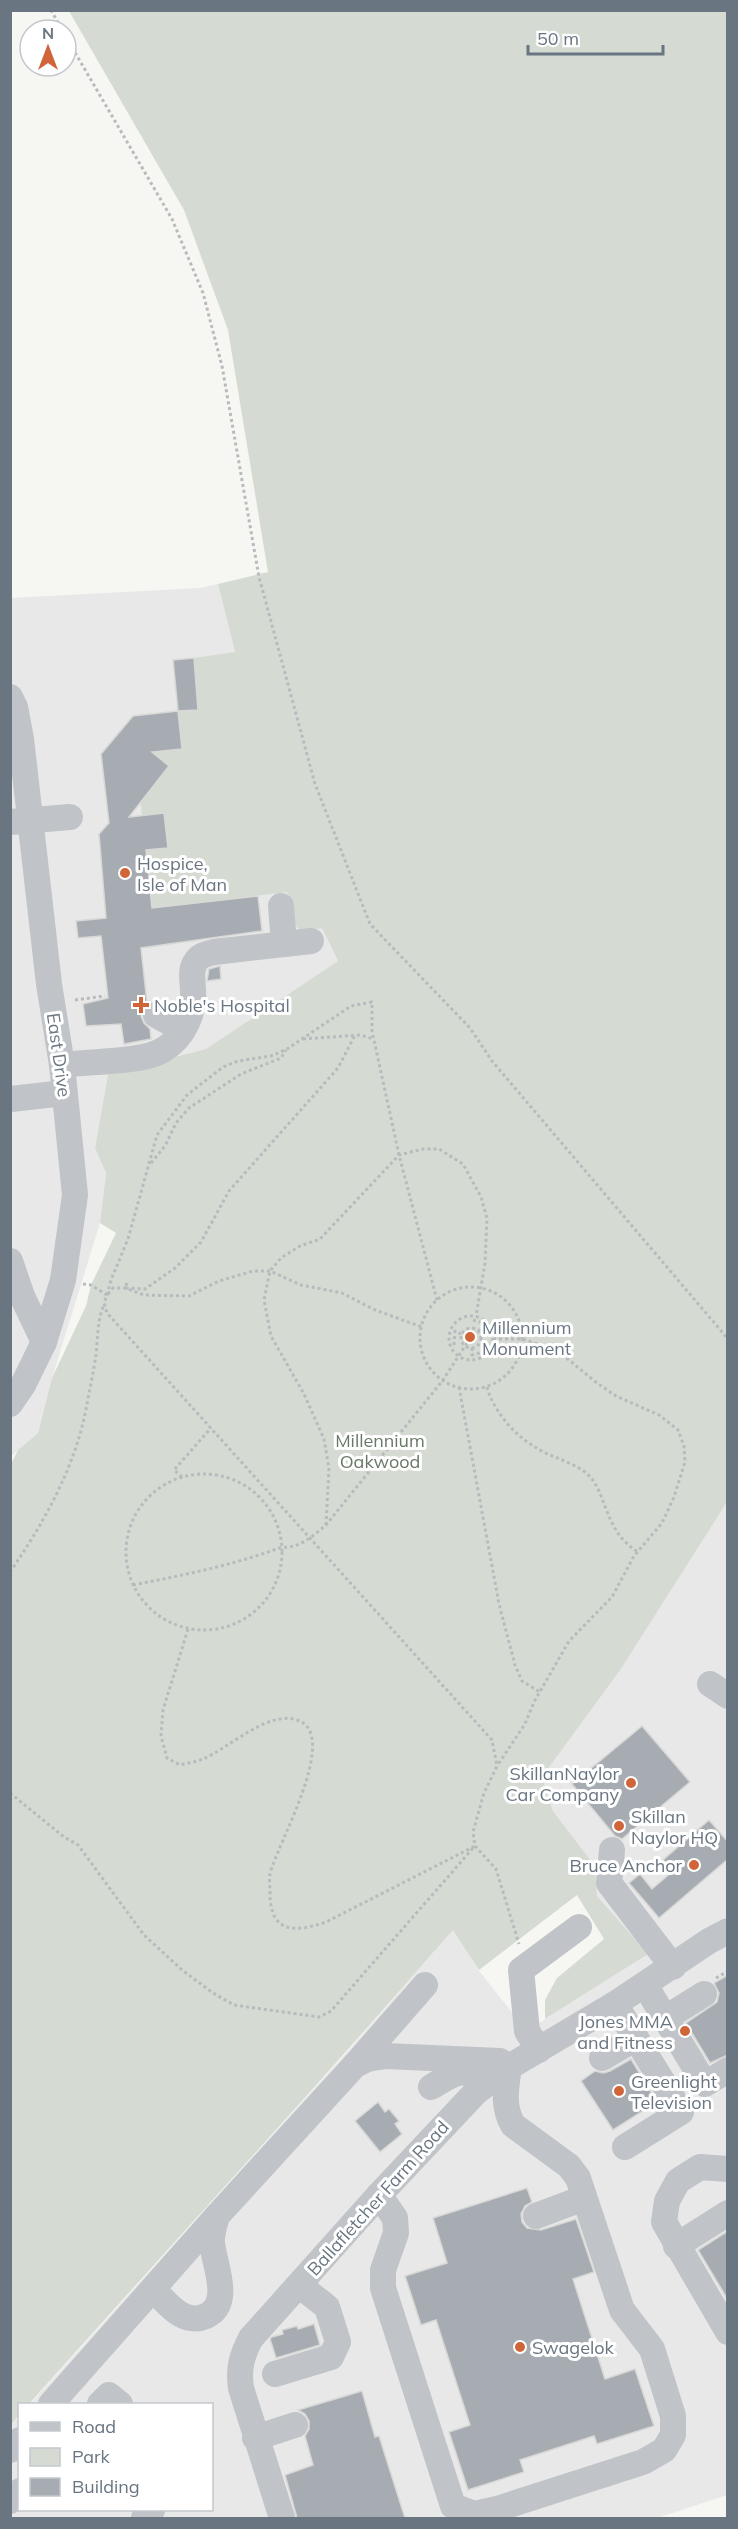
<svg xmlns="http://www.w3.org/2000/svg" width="738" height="2529" font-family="Mulish,sans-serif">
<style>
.built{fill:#e7e8e7}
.green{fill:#d5dbd3}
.building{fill:#a6acb2;stroke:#d8d8d6;stroke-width:1.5}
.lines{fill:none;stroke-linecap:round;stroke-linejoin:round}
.path{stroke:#b8bbbd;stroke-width:3;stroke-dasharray:3 3;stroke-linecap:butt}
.minor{stroke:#c0c3c7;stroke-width:26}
.poi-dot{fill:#d0653a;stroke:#fff;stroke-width:2}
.labels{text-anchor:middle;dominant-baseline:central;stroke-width:6;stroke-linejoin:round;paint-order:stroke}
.poi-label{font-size:18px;fill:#697581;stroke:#fff;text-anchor:start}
.street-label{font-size:18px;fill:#697581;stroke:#fff}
.park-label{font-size:18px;fill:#697967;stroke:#fff}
</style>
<rect width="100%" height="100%" fill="#f6f6f3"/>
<g class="built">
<polygon points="218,584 264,769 309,899 338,961 206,1049 108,1074 95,1148 106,1173 100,1223 52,1378 38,1433 11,1456 11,598 201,588"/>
<polygon points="727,1502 727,2495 657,2518 11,2518 11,2426 19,2416 20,2510 212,2510 212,2404 30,2404 347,2052 454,1929 479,1971 527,2031 647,1954 597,1896 595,1866 553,1811 542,1777 621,1669"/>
</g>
<path class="green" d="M69 11H727V1502L621 1669 542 1777 553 1811 595 1866 597 1896 648 1954 545 2019V2000L557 1978 604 1939 577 1895 479 1970 453 1930C314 2090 170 2246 29 2404H20L19 2415 11 2425V1464L18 1450 38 1433 52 1378 86 1306 91 1285 116 1233 100 1223 106 1173 95 1148 108 1074 206 1049 338 961 322 928 303 932 294 925 287 892 152 908 146 850 168 847 164 813 142 815 137 772 152 752 182 749 178 711 198 709 194 658 235 652 218 584 268 572 228 330 184 210Z"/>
<g class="building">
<polygon points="194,658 198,710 178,711 173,660"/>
<polygon points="178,711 182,749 152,752 169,766 129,817 164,813 168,848 146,850 152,908 258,896 262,931 141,948 147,1003 143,1008 141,1016 144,1023 150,1029 151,1039 124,1044 121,1024 86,1026 83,1004 108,998 101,936 78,938 76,921 106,918 99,834 109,823 101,754 133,716"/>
<polygon points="220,966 221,979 207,981 209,969"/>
<polygon points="642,1726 690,1782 622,1839 615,1836 572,1784"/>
<polygon points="709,1820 728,1842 728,1859 659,1918 629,1883 640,1874 652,1889 673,1871 663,1860"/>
<polygon points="728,1975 728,2055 710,2063 686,2023 717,2002 719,1993 714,1983"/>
<polygon points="631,2059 657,2102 613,2130 581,2081 595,2071 603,2073 610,2071"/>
<polygon points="378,2102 385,2112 389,2109 399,2121 395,2124 402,2134 380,2152 355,2121"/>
<polygon points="527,2188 532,2202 525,2206 521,2214 522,2222 527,2228 541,2230 576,2219 594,2272 573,2279 605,2379 635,2369 654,2426 597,2444 594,2436 520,2460 524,2472 468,2490 449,2432 470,2425 436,2320 421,2325 405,2276 447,2263 433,2218"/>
<polygon points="728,2231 728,2300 698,2250"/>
<polygon points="314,2324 320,2345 276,2358 270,2339 272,2337 283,2334 282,2330 297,2326 298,2329"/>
<polygon points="362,2391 375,2437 379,2436 405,2518 297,2518 285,2475 313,2465 305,2436 309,2429 309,2421 305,2414 298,2410"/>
</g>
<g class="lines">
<g class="path">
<polyline points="51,10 62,30"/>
<polyline points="66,37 172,219 203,293 222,366 259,577 315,784 370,924 470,1028 492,1061 728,1339"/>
<polyline points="75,1000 105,996"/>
<polyline points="303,1039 360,1035 374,1039"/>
<polyline points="151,1163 165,1146 176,1123 189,1108 241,1074 281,1058 286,1050"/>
<polyline points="127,1283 125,1288 145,1289 175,1268 201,1242 229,1191 338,1068 355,1035"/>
<polyline points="83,1284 91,1285 107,1295 104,1303 107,1313 492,1740 497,1766 484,1793 473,1832 475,1846 496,1869 519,1944"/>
<circle cx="471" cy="1338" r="51"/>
<polyline points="108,1294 113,1288 125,1288 144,1295 189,1296 219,1281 253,1271 270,1271 301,1285 342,1293 375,1310 422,1327"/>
<polyline points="107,1295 111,1280 128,1239 157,1135 187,1095 223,1067 238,1061 271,1056 287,1049 351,1006 372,1002 372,1031 399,1155 437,1300"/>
<circle cx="471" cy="1338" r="22"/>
<polyline points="473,1320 480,1322 484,1327 478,1331"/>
<circle cx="471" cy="1338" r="10"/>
<polyline points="493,1339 523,1339 558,1351 597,1383 616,1396 659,1415 678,1430 684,1446 685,1462 674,1497 662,1523 634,1556 612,1597 569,1641 534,1702 525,1724 497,1766"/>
<polyline points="454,1345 455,1331 461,1334"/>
<polyline points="472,1348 472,1355 479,1353 485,1348"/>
<polyline points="459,1387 499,1604 515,1665 522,1681 540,1692"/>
<path d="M487 1387C493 1410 514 1435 535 1447 550 1457 570 1461 585 1472 608 1490 602 1530 638 1552"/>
<circle cx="204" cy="1552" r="78"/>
<polyline points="182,1477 174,1470 211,1428"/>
<polyline points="326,1525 329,1468 324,1439 304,1394 271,1336 264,1300 270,1271 281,1258 300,1246 320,1239 399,1155 423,1149 439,1149 463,1164 481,1197 487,1218 485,1263 476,1316"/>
<path d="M10 1572C43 1524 73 1471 85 1414 89 1394 93 1374 96 1355 98 1338 97 1320 104 1305"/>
<path d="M133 1585C184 1575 234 1565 282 1547 299 1549 314 1535 326 1525L443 1380 469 1340"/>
<path d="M188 1629 163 1710 161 1736 167 1758 180 1765C188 1763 196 1762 203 1759 229 1748 268 1710 297 1720 342 1734 276 1846 270 1874 269 1880 270 1887 270 1893 270 1933 294 1933 326 1922L475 1846"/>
<polyline points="10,1793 64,1837 78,1845 144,1935 182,1970 213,1993 234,2005 319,2017 331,2011 474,1847"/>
<polyline points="716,1978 728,1971"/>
</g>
<g class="minor">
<polyline points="10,697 15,707 21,739 49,984 62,1065 75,1195 63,1280 44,1342 23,1385 10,1404"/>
<polyline points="10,822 70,817"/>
<polyline points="281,906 284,944"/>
<polyline points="156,1015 183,1030"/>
<path d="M62 1065C89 1061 141 1063 163 1050 183 1038 195 1013 193 991 193 982 190 971 195 963 199 955 206 954 214 952L311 941"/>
<polyline points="11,1099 64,1093"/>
<polyline points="10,1261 22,1296 44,1342"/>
<polyline points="710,1684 728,1696"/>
<polyline points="612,1850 609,1883 673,1967"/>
<polyline points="645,1985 705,2084 728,2070"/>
<polyline points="615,2004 681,2112 625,2147"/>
<polyline points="664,2019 704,1994"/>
<polyline points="539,2050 527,2031 521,1970 579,1927"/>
<polyline points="602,2058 636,2038"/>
<polyline points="355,2065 425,1985"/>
<path d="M431 2087C449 2077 459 2066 480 2077"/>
<polyline points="728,2169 700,2167 678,2181 667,2201 664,2222 728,2332"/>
<path d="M379 2195 395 2218 396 2233 383 2270V2288L453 2506 474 2514 497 2509 643 2462 664 2450 673 2435V2416L652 2349 622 2310 578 2178 569 2166 513 2125C502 2106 506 2088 509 2067"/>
<polyline points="536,2216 584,2198"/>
<polyline points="676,2246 728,2213"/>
<path d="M153 2289C168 2304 183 2326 206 2316 233 2304 214 2264 212 2243 211 2235 215 2224 217 2216"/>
<polyline points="275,2374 331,2357 338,2342 327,2307 299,2285"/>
<polyline points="51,2404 217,2216 355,2065 367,2059 385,2056 500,2061 509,2067"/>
<polyline points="100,2404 109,2395 120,2404"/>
<polyline points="255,2438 295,2425"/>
<polyline points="10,2450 20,2440"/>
<polyline points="10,2501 20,2491"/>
<polyline points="144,2518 152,2510"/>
<path d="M282 2518 241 2388C238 2368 242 2355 251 2338L379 2195 475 2093 509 2067 615 2004 709 1941 728 1931"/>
</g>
</g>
<g class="poi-dot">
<circle cx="125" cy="873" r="6"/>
<path d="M138 996h6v6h6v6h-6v6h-6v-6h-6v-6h6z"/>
<circle cx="470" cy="1337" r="6"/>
<circle cx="631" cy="1783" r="6"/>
<circle cx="619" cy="1826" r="6"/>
<circle cx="694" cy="1865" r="6"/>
<circle cx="685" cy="2031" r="6"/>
<circle cx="619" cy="2091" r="6"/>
<circle cx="520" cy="2347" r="6"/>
</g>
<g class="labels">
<g class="poi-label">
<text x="137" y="863">Hospice,<tspan x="137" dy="21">Isle of Man</tspan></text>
<text x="154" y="1005">Noble's Hospital</text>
<text x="482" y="1327">Millennium<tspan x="482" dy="21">Monument</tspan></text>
<text x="619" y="1773" text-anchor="end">SkillanNaylor<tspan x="619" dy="21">Car Company</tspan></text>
<text x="631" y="1816">Skillan<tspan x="631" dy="21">Naylor HQ</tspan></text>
<text x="682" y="1865" text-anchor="end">Bruce Anchor</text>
<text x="673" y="2021" text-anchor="end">Jones MMA<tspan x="673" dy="21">and Fitness</tspan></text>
<text x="631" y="2081">Greenlight<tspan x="631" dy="21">Television</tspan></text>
<text x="532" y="2347">Swagelok</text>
</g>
<g class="street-label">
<text transform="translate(59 1055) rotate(82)">East Drive</text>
<text transform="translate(378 2198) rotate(-48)">Ballafletcher Farm Road</text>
</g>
<g class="park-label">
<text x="380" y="1440">Millennium<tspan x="380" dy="21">Oakwood</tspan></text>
</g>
</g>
<rect width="738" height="2529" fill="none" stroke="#697581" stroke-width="24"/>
<rect x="18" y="2403" width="195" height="108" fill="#ffffff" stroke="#c3c8cd" stroke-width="1.5"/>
<rect x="30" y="2422" width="30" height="9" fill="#c0c3c7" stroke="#c3c8cd" stroke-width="1.5"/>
<text x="72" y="2433" font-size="18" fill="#697581">Road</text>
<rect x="30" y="2448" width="30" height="18" fill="#d5dbd3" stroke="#c3c8cd" stroke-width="1.5"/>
<text x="72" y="2463" font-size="18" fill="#697581">Park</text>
<rect x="30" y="2478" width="30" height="18" fill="#a6acb2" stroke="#c3c8cd" stroke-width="1.5"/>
<text x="72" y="2493" font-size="18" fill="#697581">Building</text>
<g transform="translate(48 48)"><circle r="28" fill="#ffffff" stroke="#c3c8cd" stroke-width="1.5"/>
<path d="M0-4.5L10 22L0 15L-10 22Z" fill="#d0653a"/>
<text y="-9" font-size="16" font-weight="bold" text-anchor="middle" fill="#697581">N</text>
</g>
<path d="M528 45v9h135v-9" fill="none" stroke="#697581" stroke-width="3"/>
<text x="537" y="45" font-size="18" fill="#697581" stroke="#ffffff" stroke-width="4.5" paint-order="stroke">50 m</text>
</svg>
